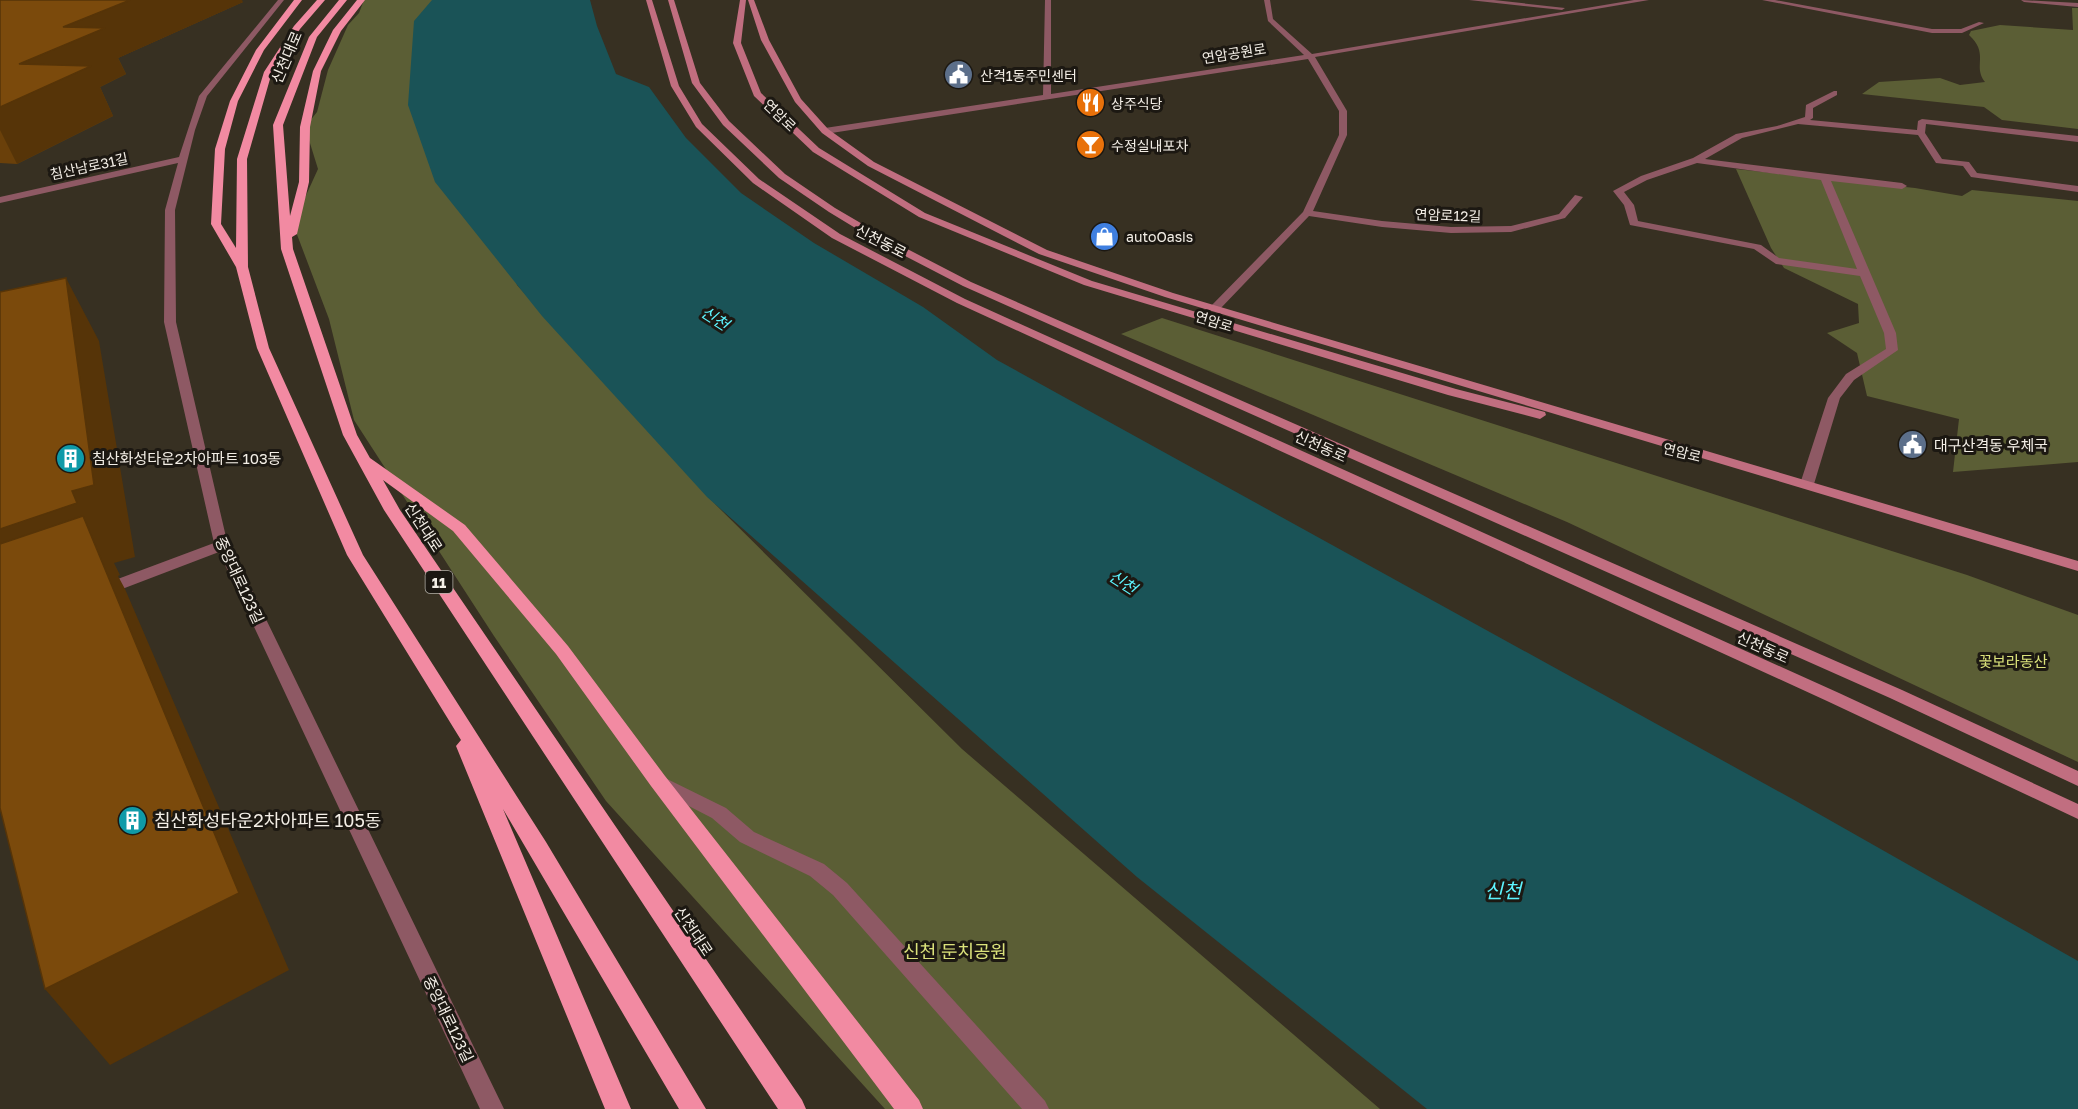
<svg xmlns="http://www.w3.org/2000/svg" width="2078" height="1109" font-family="'Golos Text','Noto Sans KR',sans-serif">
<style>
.green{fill:#5b5e35}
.water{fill:#1a5357}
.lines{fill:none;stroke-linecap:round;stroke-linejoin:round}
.service{fill:#8e5964;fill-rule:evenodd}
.minor{fill:#8e5964;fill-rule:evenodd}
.secondary{fill:#c16e80;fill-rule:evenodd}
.trunk{fill:#f28aa2;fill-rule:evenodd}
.wall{fill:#6a400a}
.shaded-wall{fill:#563408}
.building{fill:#7b4a0c;stroke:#563408;stroke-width:1.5}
.labels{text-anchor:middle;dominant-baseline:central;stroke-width:6;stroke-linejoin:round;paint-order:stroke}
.far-street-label{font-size:14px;fill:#f3eee6;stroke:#1c1812}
.far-poi-label{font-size:14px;fill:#f3eee6;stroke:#1c1812;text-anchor:start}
.shield{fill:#1c1812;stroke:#b2aea6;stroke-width:1.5}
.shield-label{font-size:14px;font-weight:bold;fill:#f3eee6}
.street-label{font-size:15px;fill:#f3eee6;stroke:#1c1812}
.poi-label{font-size:15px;fill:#f3eee6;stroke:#1c1812;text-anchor:start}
.park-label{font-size:15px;fill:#dbe27b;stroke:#1c1812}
.water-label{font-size:16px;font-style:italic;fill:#5df4fe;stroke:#1c1812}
.near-poi-label{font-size:18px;fill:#f3eee6;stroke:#1c1812;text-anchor:start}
.near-park-label{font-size:18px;fill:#dbe27b;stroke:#1c1812}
.near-water-label{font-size:20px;font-style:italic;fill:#5df4fe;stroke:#1c1812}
</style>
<rect width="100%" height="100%" fill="#373022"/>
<g class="green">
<polygon points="364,0 432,0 517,285 716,505 962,749 1380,1109 885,1109 606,801 494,636 354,420 329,319 293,224 318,169 305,127 317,112 328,70 348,25 359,13"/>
<path d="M2072 8H2078V129L2002 120 1984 107 1862 94 1879 82 1940 78 1960 85 1985 82C1972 66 1990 54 1969 35L1971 31 2000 25 2073 30Z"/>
<polygon points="1736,169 1915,188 1962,196 1972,190 2078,201 2078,462 1953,472 1959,419 1867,396 1857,353 1827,333 1859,323 1858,304 1784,268 1771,248"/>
<polygon points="1162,318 1967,575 2078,615 2078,762 1567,522 1121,334"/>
</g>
<polygon class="water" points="432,0 590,0 597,26 616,74 649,87 686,138 741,193 814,243 923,307 997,360 1796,801 2078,961 2078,1109 1427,1109 1137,877 707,497 542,316 435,182 408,105 414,21"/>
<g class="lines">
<path class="service" d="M1834 91H1837V95L1813 108V118L1810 120 1917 130 1918 121 1922 119 2078 136V142L1926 124 1925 133 1942 159 1969 162 1977 173 2078 186V192L1971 177 1963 166 1936 163 1918 135 1798 124 1742 138 1705 159 1902 183 1907 186 1902 189 1831 181 1896 333 1898 350 1854 380 1840 398 1814 484 1807 488 1800 484 1828 398 1846 374 1886 349 1884 333 1860 276 1776 264 1754 249 1630 225 1624 205 1613 191 1641 176 1693 158 1736 134 1777 126 1805 117 1806 105ZM1697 163 1821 180 1857 269 1779 258 1761 245 1638 221 1634 205 1624 192 1647 180Z"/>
<g class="minor">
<polygon points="278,0 284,0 207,96 195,130 175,210 176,322 226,537 504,1109 480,1109 219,552 109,594 99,594 96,590 99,586 214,543 164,322 165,210 178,163 0,203 0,197 179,157 199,96"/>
<polygon points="1045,0 1051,0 1051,94 1304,55 1268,21 1264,0 1270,0 1273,19 1312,54 1634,0 1649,0 1315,57 1347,111 1347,135 1313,211 1382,221 1451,227 1511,226 1559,214 1575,195 1583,197 1565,218 1511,232 1451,233 1382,227 1309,216 1219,310 1211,310 1211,306 1303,212 1339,135 1339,111 1308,59 825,134 821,131 825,128 1043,95"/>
<polygon points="1469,0 1494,0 1565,8 1562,10"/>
<polygon points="1762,0 1775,0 1932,29 1961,29 1979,22 1984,23 1962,33 1932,33"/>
<polygon points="2021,0 2078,3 2078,7 2024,2"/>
<polygon points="659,775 726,808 754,832 824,864 847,883 1045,1101 1049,1109 1022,1109 833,895 810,876 740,842 712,818 652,787 650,782 652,777"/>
</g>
<g class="secondary">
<polygon points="646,0 652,0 679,86 702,124 759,179 840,234 965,299 1839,693 2078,804 2078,819 1827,701 957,303 832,238 753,183 696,127 671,86"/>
<polygon points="668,0 674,0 700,83 729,121 785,174 835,208 888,239 971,282 1902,690 2078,771 2078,786 1890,698 963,286 880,243 829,212 779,178 723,125 692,83"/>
<polygon points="740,0 746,0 741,43 761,93 819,148 925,213 1092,281 1456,389 1545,412 1546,415 1540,419 1448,395 1084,285 919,217 813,152 754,96 733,43"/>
<polygon points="748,0 754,0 769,40 801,99 828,129 874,162 1047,250 1173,293 2078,561 2078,571 1165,297 1039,254 868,166 822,133 795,102 761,40"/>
</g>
<g class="trunk">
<polygon points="294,0 302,0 264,50 238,101 225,149 221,224 236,248 237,159 264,72 294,26 317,0 325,0 300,29 272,72 247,159 248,267 269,348 363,555 546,842 706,1109 679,1109 503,809 631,1109 605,1109 456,746 461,740 347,555 257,348 236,267 211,224 215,149 230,101 256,50"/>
<polygon points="339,0 347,0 317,37 283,125 290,216 299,182 300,127 313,71 333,30 357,0 365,0 341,31 321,71 310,127 309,182 297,234 292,237 293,249 357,435 370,458 465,525 568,646 665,776 919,1100 923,1109 894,1109 651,786 556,654 453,531 383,480 400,510 802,1100 806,1109 778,1109 384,510 343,435 281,249 273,125 309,37"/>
</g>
</g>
<polygon class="wall" points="0,0 243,2 118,58 126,74 100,87 113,116 17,164 0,163"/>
<g class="shaded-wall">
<polygon points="130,0 242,0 243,2 118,58 126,74 100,87 113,116 17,164 0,130 0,107 19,64 63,27"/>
<polygon points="66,278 99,341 135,557 114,563 120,575 118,576 125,589 289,970 110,1065 45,989 0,557 0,529 72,491"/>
</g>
<g class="building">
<polygon points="0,0 130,0 63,27 105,28 19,64 91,66 0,107"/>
<polygon points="66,278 94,485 72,491 77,503 0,529 0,292"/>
<polygon points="83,516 239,893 45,989 0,808 0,544"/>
</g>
<defs>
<symbol id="civic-disc" viewBox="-11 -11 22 22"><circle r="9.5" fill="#5c6f8a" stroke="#1c1812"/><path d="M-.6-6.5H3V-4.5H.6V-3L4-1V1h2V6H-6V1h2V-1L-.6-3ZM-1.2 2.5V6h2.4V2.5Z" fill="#fff"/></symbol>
<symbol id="restaurant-disc" viewBox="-11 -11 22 22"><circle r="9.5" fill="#e8710a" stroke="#1c1812"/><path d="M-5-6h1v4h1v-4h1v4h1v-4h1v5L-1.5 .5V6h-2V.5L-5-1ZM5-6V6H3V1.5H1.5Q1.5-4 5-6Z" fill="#fff"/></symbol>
<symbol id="bar-disc" viewBox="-11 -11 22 22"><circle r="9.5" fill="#e8710a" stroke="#1c1812"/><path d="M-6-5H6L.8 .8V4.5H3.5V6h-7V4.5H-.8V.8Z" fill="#fff"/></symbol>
<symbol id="shop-disc" viewBox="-11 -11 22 22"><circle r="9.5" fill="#3f7fe0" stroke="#1c1812"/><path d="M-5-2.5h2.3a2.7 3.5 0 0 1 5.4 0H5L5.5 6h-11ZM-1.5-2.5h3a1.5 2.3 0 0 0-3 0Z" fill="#fff"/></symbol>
<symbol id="building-disc" viewBox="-11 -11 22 22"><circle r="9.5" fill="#0f9aa8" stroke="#1c1812"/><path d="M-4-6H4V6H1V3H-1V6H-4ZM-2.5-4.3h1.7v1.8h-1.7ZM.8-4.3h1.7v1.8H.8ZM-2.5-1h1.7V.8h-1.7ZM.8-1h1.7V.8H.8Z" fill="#fff"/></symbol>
</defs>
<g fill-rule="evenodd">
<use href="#civic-disc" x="942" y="58" width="33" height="33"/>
<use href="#restaurant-disc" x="1074" y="86" width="33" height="33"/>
<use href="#bar-disc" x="1074" y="128" width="33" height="33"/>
<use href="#shop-disc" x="1088" y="220" width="33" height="33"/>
<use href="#civic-disc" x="1896" y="428" width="33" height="33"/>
<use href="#building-disc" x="54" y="442" width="33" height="33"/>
<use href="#building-disc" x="116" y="804" width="33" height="33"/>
</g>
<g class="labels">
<g class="far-street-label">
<text transform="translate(1234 53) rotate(-9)">연암공원로</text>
<text transform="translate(780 115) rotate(44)">연암로</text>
<text transform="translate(89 166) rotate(-12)">침산남로31길</text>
<text transform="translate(1448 215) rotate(2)">연암로12길</text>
<text transform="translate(1214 321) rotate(17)">연암로</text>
<text transform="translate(1682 452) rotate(14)">연암로</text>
</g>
<g class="far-poi-label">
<text x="980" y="75">산격1동주민센터</text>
<text x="1111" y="103">상주식당</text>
<text x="1111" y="145">수정실내포차</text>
<text x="1126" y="236">autoOasis</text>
</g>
<rect class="shield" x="425.5" y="571" width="27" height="22" rx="4.5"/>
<g class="shield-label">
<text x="439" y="582">11</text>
</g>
<g class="street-label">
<text transform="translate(286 57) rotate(-67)">신천대로</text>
<text transform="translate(881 241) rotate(27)">신천동로</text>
<text transform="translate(1321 446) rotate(24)">신천동로</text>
<text transform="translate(424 527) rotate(57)">신천대로</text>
<text transform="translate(240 580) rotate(65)">중앙대로123길</text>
<text transform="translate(1763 647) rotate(24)">신천동로</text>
<text transform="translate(694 931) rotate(56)">신천대로</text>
<text transform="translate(449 1019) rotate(64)">중앙대로123길</text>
</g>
<g class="poi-label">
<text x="1934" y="445">대구산격동 우체국</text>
<text x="92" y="458">침산화성타운2차아파트 103동</text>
</g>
<g class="park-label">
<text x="2013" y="661">꽃보라동산</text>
</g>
<g class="water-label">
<text transform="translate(715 318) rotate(33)">신천</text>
<text transform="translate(1123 582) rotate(33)">신천</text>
</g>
<g class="near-poi-label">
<text x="154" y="820">침산화성타운2차아파트 105동</text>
</g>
<g class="near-park-label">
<text x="955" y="951">신천 둔치공원</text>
</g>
<g class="near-water-label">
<text x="1503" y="890">신천</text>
</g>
</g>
</svg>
